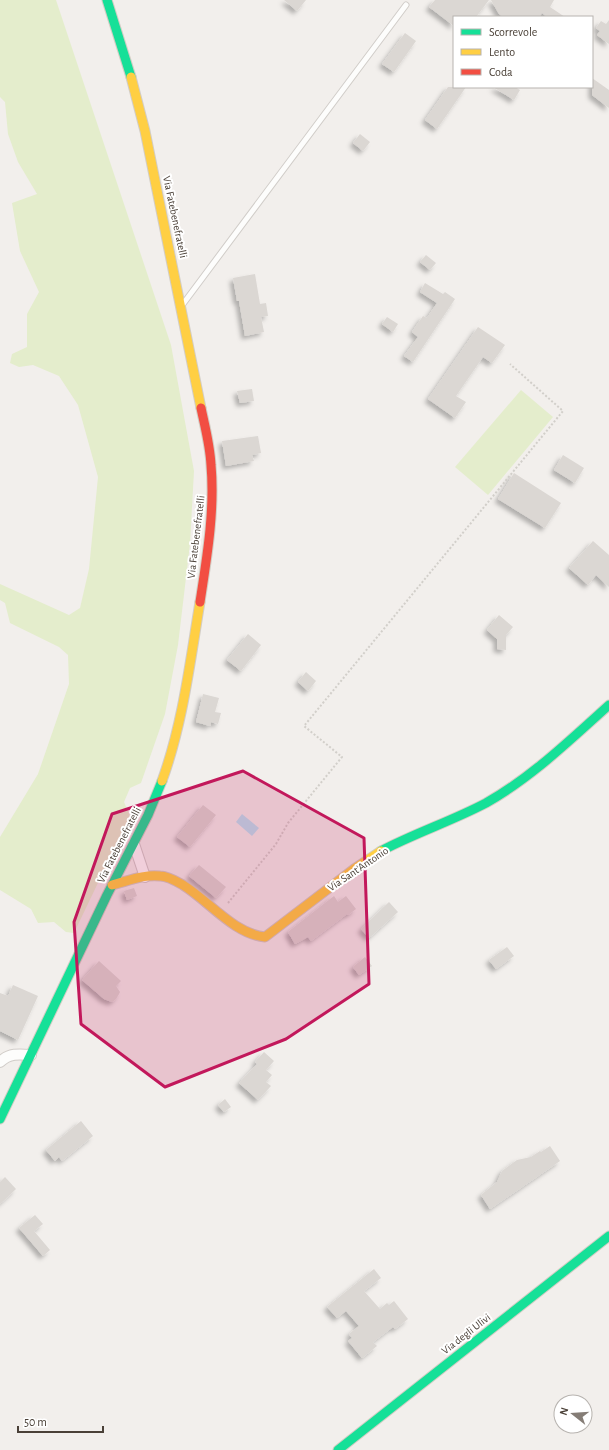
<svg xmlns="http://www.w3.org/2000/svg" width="609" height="1450" font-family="'Alegreya Sans',sans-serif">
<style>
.green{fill:#e4edcc}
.water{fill:#bbe3f2}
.building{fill:#dbd7d3;filter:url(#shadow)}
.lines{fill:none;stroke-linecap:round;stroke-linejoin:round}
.lane-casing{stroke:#d1cdc9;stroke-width:7}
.street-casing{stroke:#d1cdc9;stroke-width:12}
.fast-casing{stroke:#d3cdc4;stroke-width:11}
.slow-casing{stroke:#d3cdc4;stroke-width:11}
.jam-casing{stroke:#d3cdc4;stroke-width:11}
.path{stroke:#d2cfca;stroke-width:2;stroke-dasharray:2 2;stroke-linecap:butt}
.lane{stroke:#fdfdfc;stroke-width:5}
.street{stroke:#fdfdfc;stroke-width:10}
.fast{stroke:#16e098;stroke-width:9}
.slow{stroke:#ffcf43;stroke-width:9}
.jam{stroke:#f24e42;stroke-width:9}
.marked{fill:#c2185b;fill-opacity:0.2;stroke:#c2185b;stroke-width:3;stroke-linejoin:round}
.labels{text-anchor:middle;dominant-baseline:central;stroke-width:4;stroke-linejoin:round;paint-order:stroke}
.street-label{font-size:11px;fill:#4a4037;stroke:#fff}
</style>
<defs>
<filter id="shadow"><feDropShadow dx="-3.5" dy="3.5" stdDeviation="2" flood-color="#0004"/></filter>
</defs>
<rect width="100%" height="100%" fill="#f2efec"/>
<g class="green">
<polygon points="0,0 56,0 171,345 194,471 190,544 178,645 165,714 141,783 130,788 124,802 130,816 74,933 66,932 54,922 38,923 31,909 0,890 0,837 38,774 69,684 68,655 59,647 10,623 5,603 0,600 0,584 69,615 80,608 89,569 98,477 78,405 59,376 33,365 19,367 10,363 12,354 27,347 27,314 39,292 20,251 12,203 37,194 18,162 8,134 5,102 0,97"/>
<polygon points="521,390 553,417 488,495 455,467"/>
</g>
<polygon class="water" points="242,814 259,828 252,836 236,822"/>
<g class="building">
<polygon points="284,0 306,0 297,11"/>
<polygon points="435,0 489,0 476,17 454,17 454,26 429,7"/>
<polygon points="491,0 554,0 550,7 565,17 547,17 542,13 539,17 503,17 499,14"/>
<polygon points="609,20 609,44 597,35 600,31 596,28 601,21 606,24"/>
<polygon points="405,33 416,41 394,72 382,64"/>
<polygon points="592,78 609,90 609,108 592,95"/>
<polygon points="448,87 466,87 437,129 425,120"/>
<polygon points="493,87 515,87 520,90 514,100"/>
<polygon points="360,134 370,142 363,151 353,143"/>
<polygon points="426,255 436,263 430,270 420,262"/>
<polygon points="255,274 260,304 266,303 268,316 261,317 264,332 245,336 239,301 237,301 233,278"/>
<polygon points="425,283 443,294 445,292 455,299 413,362 404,356 418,337 412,332 423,316 427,318 437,303 420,292"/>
<polygon points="387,317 398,324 393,332 382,324"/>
<polygon points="478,327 505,345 492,363 483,357 456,396 466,402 455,418 428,399"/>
<polygon points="252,389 254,401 240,403 237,391"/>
<polygon points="258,436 261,453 252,455 254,461 226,466 222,441"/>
<polygon points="563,455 584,468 575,483 554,470"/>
<polygon points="514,473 561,503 545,528 498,499"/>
<polygon points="593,541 609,555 609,587 596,575 588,585 569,568"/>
<polygon points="499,615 513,627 506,635 506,650 497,649 497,639 487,630"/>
<polygon points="248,634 261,645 241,671 227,660"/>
<polygon points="306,672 316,681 308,691 298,682"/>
<polygon points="203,694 219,698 215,712 221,713 218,724 211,722 210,726 196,722"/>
<polygon points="203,805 216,815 190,847 177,837"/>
<polygon points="199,865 226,887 216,898 189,876"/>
<polygon points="134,888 137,896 127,900 124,891"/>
<polygon points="334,896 338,902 346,896 356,909 348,915 347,914 311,941 308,937 295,944 288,932"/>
<polygon points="389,902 398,912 369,938 361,929"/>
<polygon points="507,947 514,956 496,969 489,960"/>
<polygon points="365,957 372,966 359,975 353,967"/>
<polygon points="99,961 121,981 116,986 120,992 119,994 116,999 112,1002 104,999 82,980"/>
<polygon points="13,985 38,996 18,1040 0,1031 0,993 8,996"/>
<polygon points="264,1052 274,1061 266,1070 272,1075 266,1082 271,1086 258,1100 239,1083 257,1064 255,1062"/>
<polygon points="225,1099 231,1107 224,1112 218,1105"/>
<polygon points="81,1121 93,1136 62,1161 59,1157 55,1161 46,1150"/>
<polygon points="550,1146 560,1161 490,1209 481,1195 497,1182 502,1171 517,1160 531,1157 540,1151 541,1152"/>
<polygon points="5,1177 16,1189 0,1204 0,1182"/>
<polygon points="35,1215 43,1224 34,1231 50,1250 43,1256 19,1228"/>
<polygon points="374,1269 381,1278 364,1291 380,1309 387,1303 389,1305 394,1301 408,1319 395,1329 393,1327 373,1342 377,1346 362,1358 348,1341 352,1338 349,1334 359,1326 346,1311 337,1318 327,1307"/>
</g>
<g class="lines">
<defs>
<polyline id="lane" points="183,304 406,5"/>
<g id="street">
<polyline points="134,844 145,877"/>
<path d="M0 1062C9 1053 19 1054 31 1055"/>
</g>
<g id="fast">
<polyline points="107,0 131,77"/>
<path d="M381 851C415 833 452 821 486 803 532 777 570 740 609 705"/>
<polyline points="0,1119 107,895 148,815 162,781"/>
<polyline points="338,1450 609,1236"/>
</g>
<g id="slow">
<polyline points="131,77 145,131 201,408"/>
<path d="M162 781C183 723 190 662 200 602"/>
<path d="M112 885C128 881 144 874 160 876 168 876 176 881 183 885 209 901 234 934 265 937L354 869 381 851"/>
</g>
<path id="jam" d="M200 602C207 557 215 510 211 465 210 445 205 427 201 408"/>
</defs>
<use href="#lane" class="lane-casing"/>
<use href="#street" class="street-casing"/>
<use href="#fast" class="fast-casing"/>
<use href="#slow" class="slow-casing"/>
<use href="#jam" class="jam-casing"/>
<polyline class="path" points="228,903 276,844 288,823 342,757 304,726 563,411 510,364"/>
<use href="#lane" class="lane"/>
<use href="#street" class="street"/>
<use href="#fast" class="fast"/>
<use href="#slow" class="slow"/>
<use href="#jam" class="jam"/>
</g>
<path class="marked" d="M243 771 364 838 369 984 286 1039 165 1087 81 1024 74 922 112 814Z"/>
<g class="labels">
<g class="street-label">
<text transform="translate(175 217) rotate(78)">Via Fatebenefratelli</text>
<text transform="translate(196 537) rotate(-83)">Via Fatebenefratelli</text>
<text transform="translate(119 845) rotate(-63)">Via Fatebenefratelli</text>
<text transform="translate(358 869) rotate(-34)">Via Sant'Antonio</text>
<text transform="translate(466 1334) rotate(-38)">Via degli Ulivi</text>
</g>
</g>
<rect x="453" y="16" width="140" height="72" fill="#ffffff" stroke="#b7b3af"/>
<rect x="461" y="29" width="20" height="6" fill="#16e098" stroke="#b7b3af"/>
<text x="489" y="36" font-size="12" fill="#4a4037">Scorrevole</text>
<rect x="461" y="49" width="20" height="6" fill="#ffcf43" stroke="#b7b3af"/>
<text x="489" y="56" font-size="12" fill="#4a4037">Lento</text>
<rect x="461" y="69" width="20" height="6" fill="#f24e42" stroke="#b7b3af"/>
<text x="489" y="76" font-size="12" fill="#4a4037">Coda</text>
<g transform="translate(573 1414) rotate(287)"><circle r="19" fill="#ffffff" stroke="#b7b3af"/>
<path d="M0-3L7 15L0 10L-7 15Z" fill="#857d76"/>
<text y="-6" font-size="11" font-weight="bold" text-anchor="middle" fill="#4a4037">N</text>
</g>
<path d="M18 1426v6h85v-6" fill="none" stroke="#4a4037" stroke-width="2"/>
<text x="24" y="1426" font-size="12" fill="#4a4037" stroke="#ffffff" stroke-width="3" paint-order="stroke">50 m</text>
</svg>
